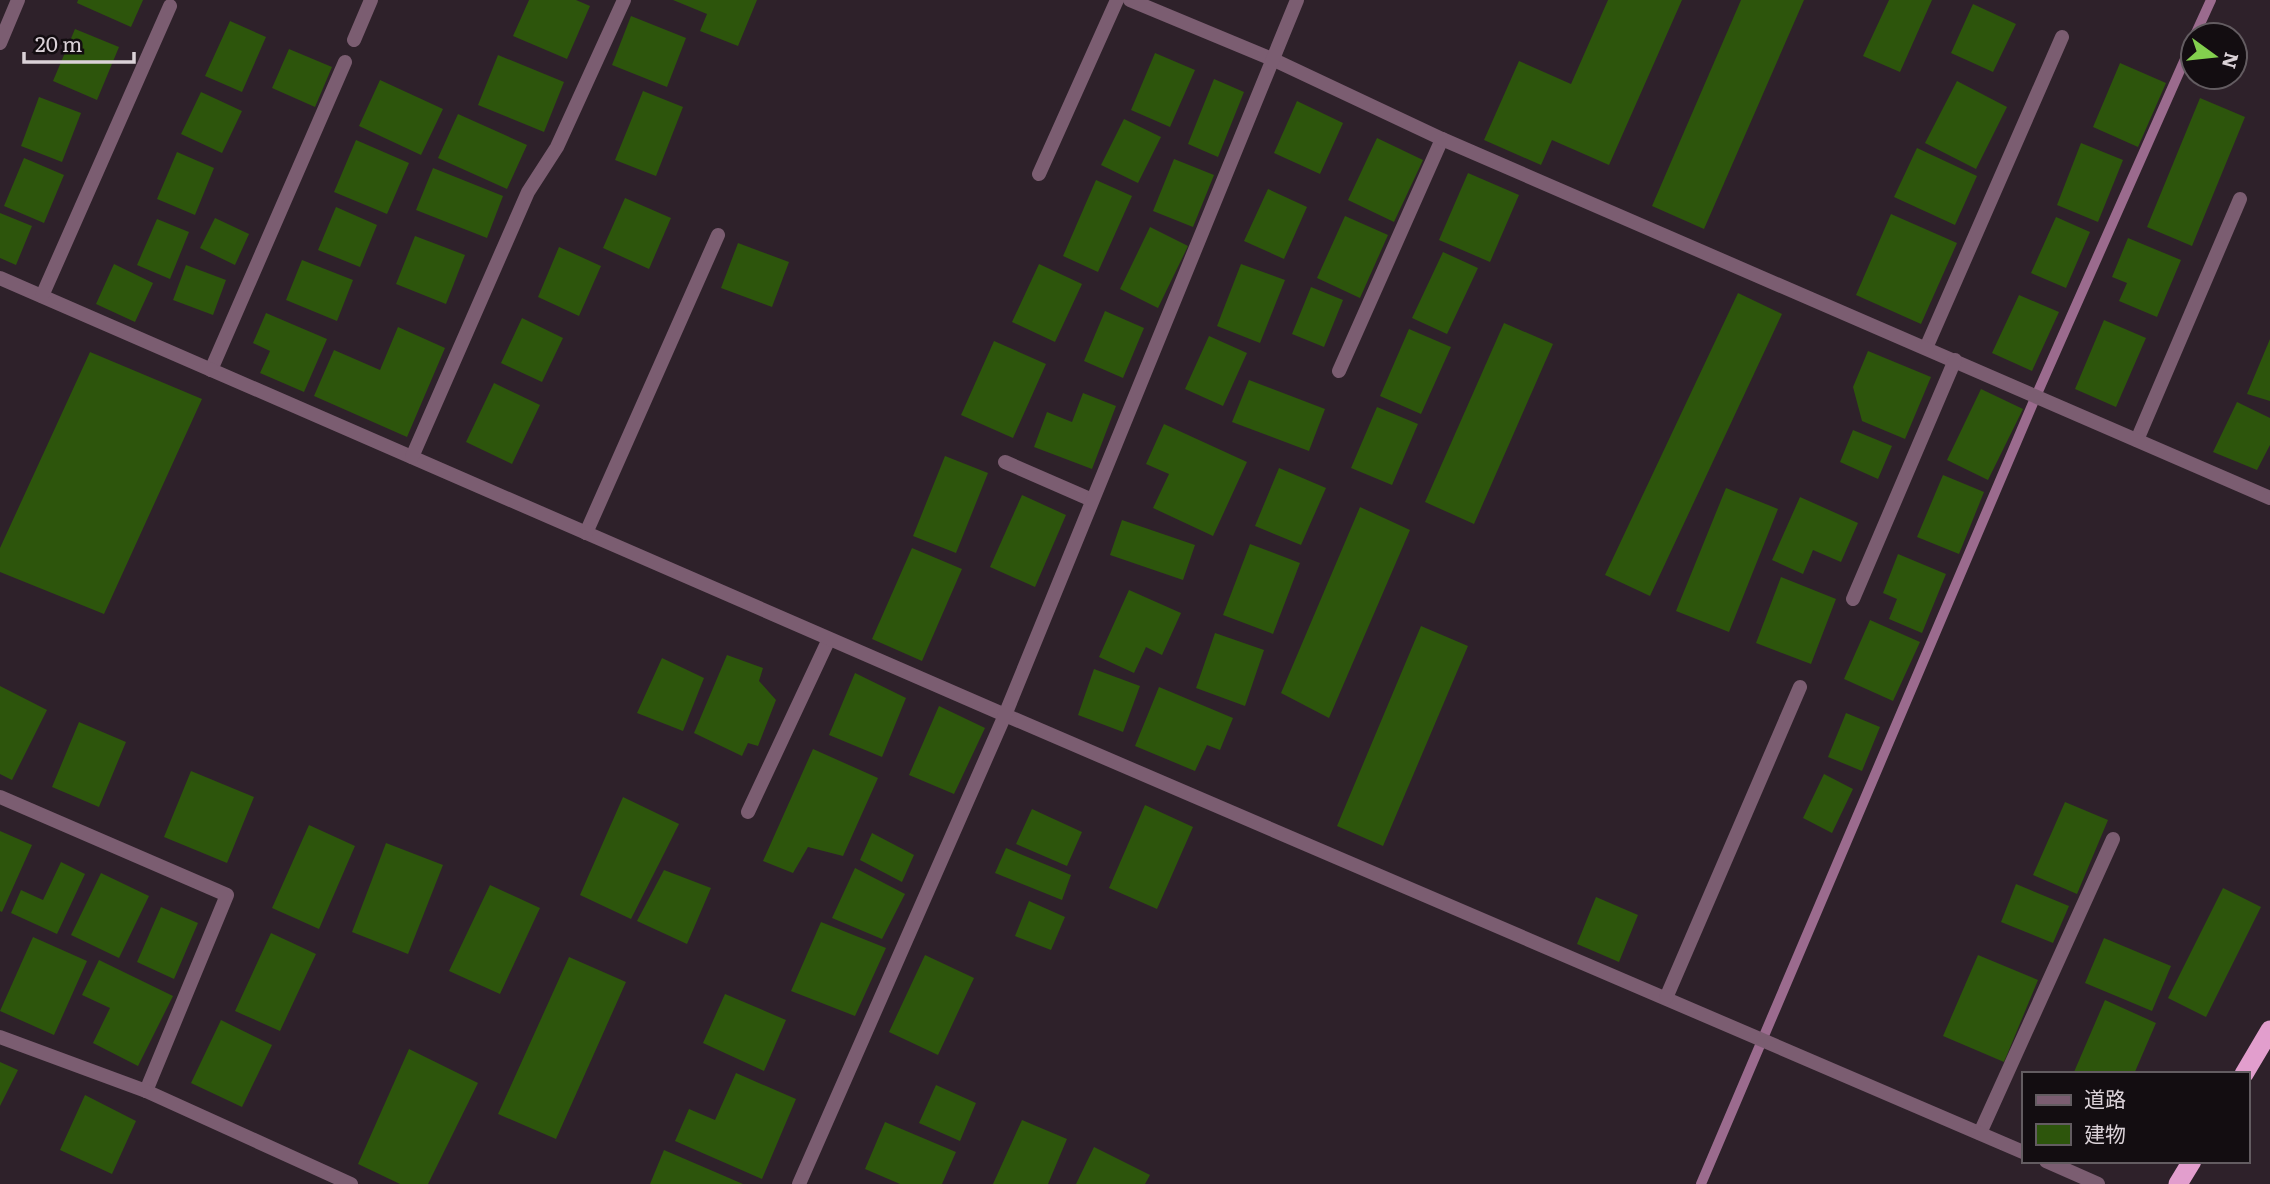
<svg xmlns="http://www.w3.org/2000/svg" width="2270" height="1184" font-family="Literata,'Noto Sans JP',serif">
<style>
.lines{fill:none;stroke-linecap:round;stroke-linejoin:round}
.stream{stroke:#9b6b8e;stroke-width:10}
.building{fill:#2d550c}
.service{stroke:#7b5d71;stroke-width:14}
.minor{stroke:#7b5d71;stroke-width:14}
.trunk{stroke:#e29ecd;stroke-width:19}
</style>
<rect width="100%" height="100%" fill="#2e212a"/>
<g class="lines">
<g class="stream">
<polyline points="2195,35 2211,0"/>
<polyline points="1701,1184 2036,396 2193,41"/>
</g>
</g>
<g class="building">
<polygon points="78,0 143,0 131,27 77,3"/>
<polygon points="529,0 576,0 590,6 567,59 513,36"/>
<polygon points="673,0 757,0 738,46 700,31 707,14"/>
<polygon points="1608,0 1682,0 1609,165 1552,140 1541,165 1484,140 1519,61 1571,84"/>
<polygon points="1741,0 1804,0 1704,229 1652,206"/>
<polygon points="1889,0 1932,0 1900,72 1863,56"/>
<polygon points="1973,4 2016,24 1993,72 1951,53"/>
<polygon points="631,16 686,38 667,87 612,65"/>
<polygon points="230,21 266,37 242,92 205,76"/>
<polygon points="75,29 119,47 97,100 53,81"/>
<polygon points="289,49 332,67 315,107 272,88"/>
<polygon points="1155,53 1195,70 1170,127 1131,110"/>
<polygon points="498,55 564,82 544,132 478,105"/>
<polygon points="2120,63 2166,83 2138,147 2093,127"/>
<polygon points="1214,79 1244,92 1218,157 1188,144"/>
<polygon points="380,80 443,109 421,155 359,126"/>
<polygon points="1957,81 2007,107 1976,169 1925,143"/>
<polygon points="643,91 683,107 656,176 615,160"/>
<polygon points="201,92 242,111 222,153 181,134"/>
<polygon points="39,97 81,113 62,162 21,146"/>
<polygon points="2200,98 2245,117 2192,246 2147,227"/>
<polygon points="1297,101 1343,123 1320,174 1274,153"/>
<polygon points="458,114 527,145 507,189 438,158"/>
<polygon points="1124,119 1161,137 1138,183 1101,165"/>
<polygon points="1377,138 1423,160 1394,222 1348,200"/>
<polygon points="356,140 409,163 387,214 334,192"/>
<polygon points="2081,143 2123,160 2098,222 2057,205"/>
<polygon points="1917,148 1977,176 1955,225 1894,197"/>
<polygon points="177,152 214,168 195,215 157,199"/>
<polygon points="24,158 64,175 44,223 4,206"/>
<polygon points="1174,159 1214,175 1193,227 1153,211"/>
<polygon points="433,168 503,196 487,238 416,210"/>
<polygon points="1468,173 1519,195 1490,262 1439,240"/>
<polygon points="1096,180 1132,196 1098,272 1063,256"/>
<polygon points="1268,189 1307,207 1284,259 1244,241"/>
<polygon points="625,198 671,218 649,269 603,248"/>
<polygon points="336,207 377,225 360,267 318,250"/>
<polygon points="0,213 32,226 16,265 0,258"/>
<polygon points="1891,214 1957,243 1921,324 1856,295"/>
<polygon points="1345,216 1388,235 1360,298 1317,278"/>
<polygon points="2056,217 2090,232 2066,288 2031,273"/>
<polygon points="215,218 249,234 235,265 200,248"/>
<polygon points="157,219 189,232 170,279 137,265"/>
<polygon points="1150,227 1188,246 1158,308 1120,289"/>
<polygon points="415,236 465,255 446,304 396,284"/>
<polygon points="2128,238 2181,260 2157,317 2119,301 2127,283 2112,277"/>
<polygon points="738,243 789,262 772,307 721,288"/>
<polygon points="559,247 601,266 579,316 538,297"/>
<polygon points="1443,252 1478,268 1447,334 1412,318"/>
<polygon points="302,260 353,280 337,321 286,300"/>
<polygon points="114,264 153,283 135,322 96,304"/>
<polygon points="1039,264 1082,284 1055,342 1012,322"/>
<polygon points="1241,264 1285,280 1260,343 1217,326"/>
<polygon points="186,265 226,280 213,315 173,300"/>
<polygon points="1311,287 1343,300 1324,347 1292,334"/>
<polygon points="1738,293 1782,314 1650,596 1605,575"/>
<polygon points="2019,295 2059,312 2032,371 1992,353"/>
<polygon points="1105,311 1144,328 1123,378 1084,361"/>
<polygon points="266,313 327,339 304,392 260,373 270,351 253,343"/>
<polygon points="522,318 563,338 542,382 501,363"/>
<polygon points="2104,320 2146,338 2116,407 2075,389"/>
<polygon points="1504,323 1553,344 1474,524 1425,502"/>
<polygon points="398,327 445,348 407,437 314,396 334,350 380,370"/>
<polygon points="1409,329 1451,347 1421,414 1380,396"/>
<polygon points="1209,336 1247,353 1223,406 1185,389"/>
<polygon points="2270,339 2270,401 2247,394"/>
<polygon points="994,341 1046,364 1013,438 961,415"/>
<polygon points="1868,351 1931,377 1905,439 1862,421 1853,387"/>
<polygon points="90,352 202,399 104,614 0,572 0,548"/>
<polygon points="1249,380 1325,409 1309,451 1232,422"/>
<polygon points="494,383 540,405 512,464 466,442"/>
<polygon points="1981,389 2023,409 1988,480 1947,460"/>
<polygon points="1083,393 1116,406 1092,469 1034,447 1047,412 1072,422"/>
<polygon points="2237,402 2270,418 2270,445 2257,470 2213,452"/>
<polygon points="1377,407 1418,424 1392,485 1351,468"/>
<polygon points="1164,424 1247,462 1213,536 1153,508 1169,474 1146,464"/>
<polygon points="1853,430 1892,446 1878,479 1840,462"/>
<polygon points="945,456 988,473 956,553 913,536"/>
<polygon points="1279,468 1326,488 1301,545 1255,526"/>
<polygon points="1943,475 1984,492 1959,554 1917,537"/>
<polygon points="1726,488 1778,509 1729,632 1676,611"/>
<polygon points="1022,495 1066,515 1035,587 990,567"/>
<polygon points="1800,497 1858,523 1841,562 1813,550 1803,574 1772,560"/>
<polygon points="1360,507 1410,530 1329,718 1281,693"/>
<polygon points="1122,520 1195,545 1183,580 1110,555"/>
<polygon points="1250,544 1300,563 1273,634 1223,615"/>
<polygon points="912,548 962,569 922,661 872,639"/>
<polygon points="1898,554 1946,574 1922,633 1889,619 1897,599 1883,593"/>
<polygon points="1781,577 1836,599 1811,664 1756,643"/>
<polygon points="1129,590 1181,613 1162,655 1146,647 1134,673 1099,657"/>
<polygon points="1870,620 1920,642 1893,701 1844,679"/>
<polygon points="1421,626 1468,646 1383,846 1337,826"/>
<polygon points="1215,633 1264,650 1245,706 1196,688"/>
<polygon points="727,655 763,668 759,681 776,700 758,746 748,743 742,756 694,733"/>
<polygon points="662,658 704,678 683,731 637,713"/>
<polygon points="1094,669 1140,686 1123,732 1078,715"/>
<polygon points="855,673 906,698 882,757 829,735"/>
<polygon points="0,686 47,710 12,780 0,774"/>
<polygon points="1159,687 1233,718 1220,750 1207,745 1195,771 1135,746"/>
<polygon points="939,706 985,728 954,794 909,775"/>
<polygon points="1846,713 1880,727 1862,771 1828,757"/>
<polygon points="79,722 126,742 99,807 52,787"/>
<polygon points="813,749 878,778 843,856 808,847 793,873 763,861"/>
<polygon points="191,771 254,797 227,863 164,837"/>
<polygon points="1824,774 1853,789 1832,833 1803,818"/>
<polygon points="623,797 679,824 631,919 580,895"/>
<polygon points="2065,802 2108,820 2077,894 2033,875"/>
<polygon points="1145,805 1193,827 1157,909 1109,888"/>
<polygon points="1032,809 1082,832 1067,866 1016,844"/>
<polygon points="309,825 355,846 319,929 272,908"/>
<polygon points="0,831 32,845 2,912 0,911"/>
<polygon points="872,833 914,855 902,882 860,860"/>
<polygon points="386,843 443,865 408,954 352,932"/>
<polygon points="1006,848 1071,875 1062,900 995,873"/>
<polygon points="61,862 85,874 57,934 11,913 21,890 43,900"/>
<polygon points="855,868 905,894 882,939 832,918"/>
<polygon points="664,870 711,888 687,944 637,921"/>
<polygon points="101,873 149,896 119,958 71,935"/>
<polygon points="2016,884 2069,906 2053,943 2001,922"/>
<polygon points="490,885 540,908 500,994 449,971"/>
<polygon points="2223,888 2261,907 2206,1017 2168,998"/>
<polygon points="1596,897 1638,915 1619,962 1577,944"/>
<polygon points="1029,901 1065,917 1051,950 1015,936"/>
<polygon points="161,907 198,923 174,979 137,962"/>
<polygon points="821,922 886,948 855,1016 791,991"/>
<polygon points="271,933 316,954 280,1031 235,1011"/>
<polygon points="33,937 87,961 54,1035 0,1011"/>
<polygon points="2104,938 2171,966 2152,1011 2085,983"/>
<polygon points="925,955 974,978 938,1055 889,1032"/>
<polygon points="1978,955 2038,980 2004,1062 1943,1036"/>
<polygon points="569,957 626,982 556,1139 498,1114"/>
<polygon points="99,960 173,996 138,1066 93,1043 110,1008 82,995"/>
<polygon points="725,994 786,1020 764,1071 703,1043"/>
<polygon points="2105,1000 2156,1023 2134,1074 2078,1074 2074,1072"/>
<polygon points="221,1020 272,1045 242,1107 191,1083"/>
<polygon points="409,1049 478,1083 428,1184 400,1184 358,1164"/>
<polygon points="0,1062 18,1070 0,1106"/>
<polygon points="736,1073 796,1099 762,1179 675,1141 689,1109 715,1120"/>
<polygon points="936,1085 976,1103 960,1141 919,1123"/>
<polygon points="85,1095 136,1121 112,1174 60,1150"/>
<polygon points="1022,1120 1067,1139 1048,1184 993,1184"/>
<polygon points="885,1122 956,1152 942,1184 900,1184 865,1169"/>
<polygon points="1094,1147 1150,1175 1145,1184 1076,1184"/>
<polygon points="664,1150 743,1184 650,1184"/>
</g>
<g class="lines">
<g class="service">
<polyline points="1039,174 1117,0"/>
<polyline points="1926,348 2062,37"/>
<polyline points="211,370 345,62"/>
<polyline points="1339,371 1442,139"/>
<polyline points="2137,440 2240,199"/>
<polyline points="1005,462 1092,500"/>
<polyline points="748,812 829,639"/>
<polyline points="1980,1133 2113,839"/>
</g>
<g class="minor">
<polyline points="1130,0 1272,59 1442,139 2270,498"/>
<polyline points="354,40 371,0"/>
<polyline points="0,43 18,0"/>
<polyline points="0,278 1005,715 2023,1152"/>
<polyline points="42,296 170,6"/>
<polyline points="412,457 528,192 557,147 624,0"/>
<polyline points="586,533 718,235"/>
<polyline points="1853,599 1955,360"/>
<polyline points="0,797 227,895 146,1091"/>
<polyline points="1666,998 1800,687"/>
<polyline points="0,1037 146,1091 351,1184"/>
<polyline points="2046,1161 2098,1184"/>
<polyline points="799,1184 1005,715 1297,0"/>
</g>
<g class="trunk">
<polyline points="2244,1074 2270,1030"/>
<polyline points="2178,1184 2192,1161"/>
</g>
</g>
<rect x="2022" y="1072" width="228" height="91" fill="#130d11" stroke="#635c61" stroke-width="2"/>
<rect x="2036" y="1095" width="35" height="10" fill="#7b5d71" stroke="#635c61" stroke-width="2"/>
<text x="2084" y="1107" font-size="21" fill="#dbd2d8">道路</text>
<rect x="2036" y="1124" width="35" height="21" fill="#2d550c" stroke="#635c61" stroke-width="2"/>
<text x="2084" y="1142" font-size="21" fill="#dbd2d8">建物</text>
<g transform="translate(2214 56) rotate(105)"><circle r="33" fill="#130d11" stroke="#635c61" stroke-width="2"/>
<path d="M0-5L12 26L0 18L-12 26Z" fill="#83d04e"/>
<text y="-10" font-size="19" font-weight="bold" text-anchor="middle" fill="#dbd2d8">N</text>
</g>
<path d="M24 52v10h110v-10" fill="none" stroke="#dbd2d8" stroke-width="3.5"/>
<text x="35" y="52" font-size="21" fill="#dbd2d8" stroke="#130d11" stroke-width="5" paint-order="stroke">20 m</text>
</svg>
